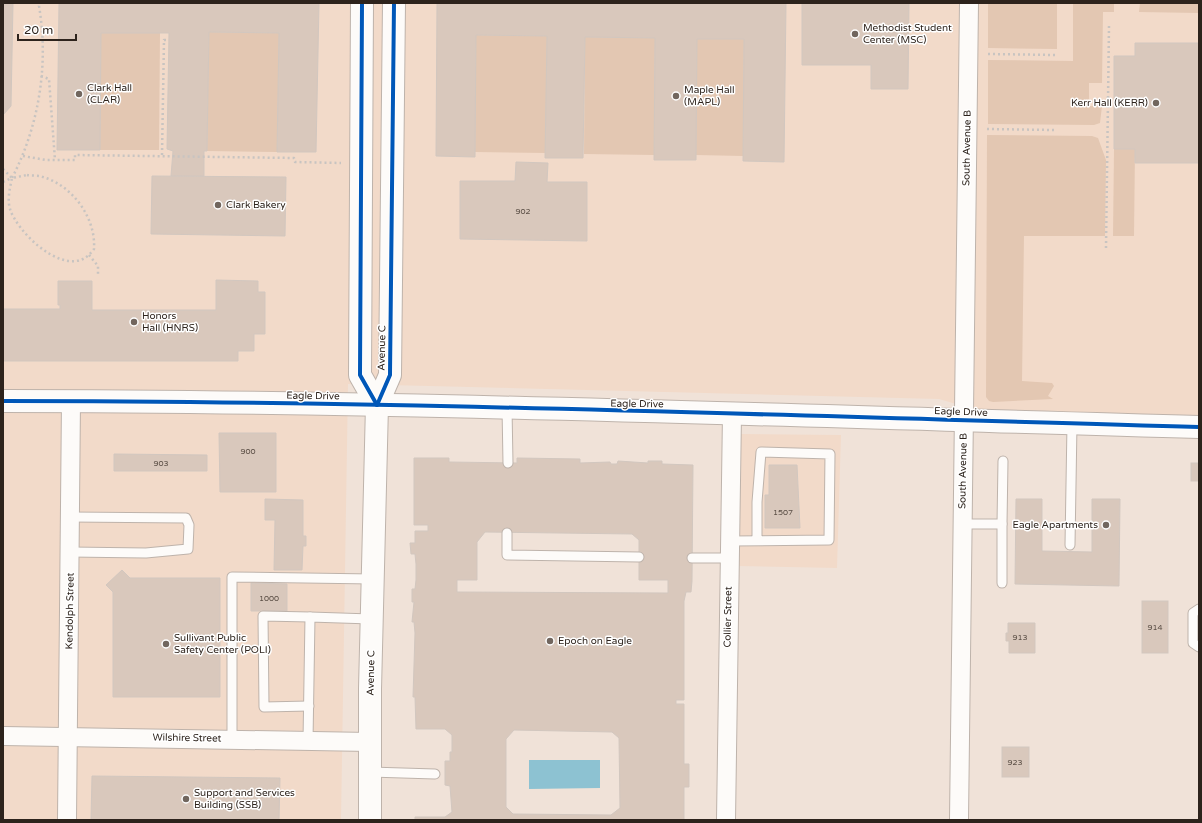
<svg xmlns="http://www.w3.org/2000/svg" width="1202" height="823" font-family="'Varela Round',sans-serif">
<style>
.built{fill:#f2dac9}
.green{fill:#e3c7b2}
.water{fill:#8dc2d2}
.building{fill:#d9c8bc;stroke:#d2c7bf;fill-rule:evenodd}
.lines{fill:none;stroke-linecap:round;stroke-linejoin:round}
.lane-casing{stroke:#beb3ab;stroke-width:11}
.street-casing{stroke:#beb3ab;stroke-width:20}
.secondary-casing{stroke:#beb3ab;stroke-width:24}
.path{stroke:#c8c4c1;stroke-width:2.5;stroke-dasharray:2 3;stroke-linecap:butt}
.lane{stroke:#fdfbf9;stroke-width:9}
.street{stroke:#fdfbf9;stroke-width:18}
.secondary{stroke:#fdfbf9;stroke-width:22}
.cycleway-casing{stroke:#fff;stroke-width:6}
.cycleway{stroke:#0057b8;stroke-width:4}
.poi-dot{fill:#71665e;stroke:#fff;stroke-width:1.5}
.labels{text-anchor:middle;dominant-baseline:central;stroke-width:3;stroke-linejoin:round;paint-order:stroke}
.number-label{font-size:8px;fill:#5b4f46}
.poi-label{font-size:10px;fill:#2d231c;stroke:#fff;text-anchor:start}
.street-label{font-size:10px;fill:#2d231c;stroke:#fff}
</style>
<rect width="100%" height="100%" fill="#f0e2d8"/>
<g class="built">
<polygon points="3,3 1199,3 1199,415 987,413 939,399 348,384 341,820 3,820"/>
<polygon points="740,434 841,435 837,568 738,566"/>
</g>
<g class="green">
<polygon points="988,3 1057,3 1057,49 988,48"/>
<polygon points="1073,3 1114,3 1114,12 1103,12 1102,83 1089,83 1089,106 1102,106 1100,123 1094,125 988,124 988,60 1073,61"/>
<polygon points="1140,3 1199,3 1199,13 1139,12"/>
<polygon points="209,32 279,33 277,152 207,151"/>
<polygon points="101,33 160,33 159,150 100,150"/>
<polygon points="476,35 547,36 546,153 475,152"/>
<polygon points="585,37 655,38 654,155 584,154"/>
<polygon points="697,39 744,39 743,156 696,155"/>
<polygon points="987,135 1092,136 1098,138 1106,160 1105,236 1024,236 1022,381 1052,383 1054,386 1048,396 1053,399 993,402 989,401 986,397"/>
<polygon points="1114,149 1135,149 1134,236 1113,236"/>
</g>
<polygon class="water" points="529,760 600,760 600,788 529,789"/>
<g class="building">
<polygon points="3,3 13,3 11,106 3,115"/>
<polygon points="59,3 319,3 316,152 277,152 279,33 209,32 207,151 204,151 204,176 171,176 173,151 167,149 169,33 101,33 100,150 57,150"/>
<polygon points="437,3 786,3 784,162 743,161 744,39 697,39 696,160 654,160 655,38 585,37 583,158 545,158 547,36 476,35 475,157 436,156"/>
<polygon points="802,3 909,3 908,89 871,89 871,65 802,65"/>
<polygon points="1135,43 1199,43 1199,163 1135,163 1135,149 1114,149 1114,56 1135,56"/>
<polygon points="516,162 548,163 547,182 587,182 587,241 460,239 460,181 515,181"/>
<polygon points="152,176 286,177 285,236 151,234"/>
<polygon points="216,280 258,281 258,292 265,292 265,334 254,334 254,351 238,351 238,361 3,361 3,309 60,309 60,305 58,305 58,281 92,281 92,310 216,310"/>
<polygon points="219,433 276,433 276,492 220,492"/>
<polygon points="114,454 207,455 207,471 114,471"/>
<path d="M414 458H449V462L517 463V458L580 459V463L610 462 611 464H617L618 461 648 463V461H662V464L693 465 692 581 691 592H686L684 601V700H676V704H684V764H689V787H684V820H415V817H445L452 812 450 786 445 785V761H450V752H452V735L445 729H416L415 697H413L415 633 414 622H412L414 602H412V589H415L416 580V564L415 554H411L410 543H415V531H428V525H414ZM485 532 632 534 639 540V580H668V593L457 592V580H477V542ZM514 730 612 732 619 738 620 808 611 815 513 814 506 807V739Z"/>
<rect x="1191" y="463" width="8" height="18"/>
<polygon points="769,465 797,465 800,528 765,528 765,495 769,495"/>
<polygon points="265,499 303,500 303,536 306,536 306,546 303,546 302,570 274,570 275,520 265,520"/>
<polygon points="1016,499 1042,499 1042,551 1092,552 1092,499 1120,499 1119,586 1015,584"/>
<polygon points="122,570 130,578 220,578 220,697 113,697 113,592 106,585"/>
<polygon points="251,583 287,584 287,611 251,611"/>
<rect x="1142" y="601" width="26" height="52"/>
<polygon points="1008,623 1035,623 1035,653 1009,653 1009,641 1006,641 1006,633 1008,633"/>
<rect x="1002" y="747" width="27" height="30"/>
<polygon points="92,776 280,778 279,820 91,820"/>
</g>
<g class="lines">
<defs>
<g id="lane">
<polyline points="507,408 508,463"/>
<polyline points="70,517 186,518 189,525 188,549 146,553 70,552"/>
<polyline points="963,524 1002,524 1003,461"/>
<polyline points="507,533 507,555 639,557"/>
<polyline points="730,541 829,540 830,454 761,452 757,502 757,541"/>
<polyline points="1070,545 1072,424"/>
<polyline points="692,558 729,558"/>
<polyline points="1002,583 1002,524"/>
<polyline points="1199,609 1193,613 1193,643 1199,647"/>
<polyline points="309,706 264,707 263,616 310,617"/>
<polyline points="232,739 232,577 373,579"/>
<polyline points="308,741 310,617 371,619"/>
<polyline points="370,772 435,774"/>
</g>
<g id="street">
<polyline points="3,736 370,742"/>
<polyline points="67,820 71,401"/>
<polyline points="726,820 732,414"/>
<polyline points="959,820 969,3"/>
</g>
<g id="secondary">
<polyline points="362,3 360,375 377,405"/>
<path d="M3 401C402 401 800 416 1199 427"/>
<polyline points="370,820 370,689 377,405 390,375 394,3"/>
</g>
</defs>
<use href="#lane" class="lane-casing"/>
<use href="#street" class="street-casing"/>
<use href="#secondary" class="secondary-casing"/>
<g class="path">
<polyline points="988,54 1056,55"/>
<polyline points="41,76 49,79 55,160"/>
<polyline points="987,129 1054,130"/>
<polyline points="162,155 164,40 169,40"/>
<polyline points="23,156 46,160 75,160 75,155 294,158 295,162 341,163"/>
<polyline points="3,169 12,178"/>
<path d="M27 175C32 176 38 175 43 177 73 186 96 218 94 249 91 253 87 257 83 259 57 271 17 231 10 209 7 199 10 188 12 178Z"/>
<path d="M3 182 12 178C39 126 49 64 39 6L40 3"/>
<polyline points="1106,248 1109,26"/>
<polyline points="89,255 98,266 98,275"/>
</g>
<use href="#lane" class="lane"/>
<use href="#street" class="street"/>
<use href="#secondary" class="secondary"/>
<defs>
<g id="cycleway">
<polyline points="362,3 360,375 377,405"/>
<path d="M3 401C402 401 800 416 1199 427"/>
<polyline points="377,405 390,375 394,3"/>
</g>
</defs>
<use href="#cycleway" class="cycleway-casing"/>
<use href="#cycleway" class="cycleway"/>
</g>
<g class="poi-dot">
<circle cx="855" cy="34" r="4"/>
<circle cx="79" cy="94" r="4"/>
<circle cx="676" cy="96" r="4"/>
<circle cx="1156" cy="103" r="4"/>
<circle cx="218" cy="205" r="4"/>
<circle cx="134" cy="322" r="4"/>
<circle cx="1106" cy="525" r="4"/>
<circle cx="550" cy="641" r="4"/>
<circle cx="166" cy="644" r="4"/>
<circle cx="186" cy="799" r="4"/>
</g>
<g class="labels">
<g class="number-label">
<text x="523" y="211">902</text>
<text x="248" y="451">900</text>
<text x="161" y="463">903</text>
<text x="783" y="512">1507</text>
<text x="269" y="598">1000</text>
<text x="1155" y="627">914</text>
<text x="1020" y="637">913</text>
<text x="1015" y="762">923</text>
</g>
<g class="poi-label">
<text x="863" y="28">Methodist Student<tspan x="863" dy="12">Center (MSC)</tspan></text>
<text x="87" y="88">Clark Hall<tspan x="87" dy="12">(CLAR)</tspan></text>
<text x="684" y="90">Maple Hall<tspan x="684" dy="12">(MAPL)</tspan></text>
<text x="1148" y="103" text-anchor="end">Kerr Hall (KERR)</text>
<text x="226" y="205">Clark Bakery</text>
<text x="142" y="316">Honors<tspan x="142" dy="12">Hall (HNRS)</tspan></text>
<text x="1098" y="525" text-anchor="end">Eagle Apartments</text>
<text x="174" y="638">Sullivant Public<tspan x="174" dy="12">Safety Center (POLI)</tspan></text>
<text x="558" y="641">Epoch on Eagle</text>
<text x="194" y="793">Support and Services<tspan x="194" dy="12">Building (SSB)</tspan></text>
</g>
<g class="street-label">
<text transform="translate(967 148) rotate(-89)">South Avenue B</text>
<text transform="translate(382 348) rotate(-89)">Avenue C</text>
<text transform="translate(313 396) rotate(1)">Eagle Drive</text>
<text transform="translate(637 404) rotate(1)">Eagle Drive</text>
<text transform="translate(961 412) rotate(2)">Eagle Drive</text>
<text transform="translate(963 471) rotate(-89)">South Avenue B</text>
<text transform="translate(70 611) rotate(-89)">Kendolph Street</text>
<text transform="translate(728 617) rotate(-89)">Collier Street</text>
<text transform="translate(371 673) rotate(-89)">Avenue C</text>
<text transform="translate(187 738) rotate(1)">Wilshire Street</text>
</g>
</g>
<rect width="1202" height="823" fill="none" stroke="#2d231c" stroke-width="8"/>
<path d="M18 34v6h58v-6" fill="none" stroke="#2d231c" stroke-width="2"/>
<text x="24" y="34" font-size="12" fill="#2d231c" stroke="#ffffff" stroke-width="3" paint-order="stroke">20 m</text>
</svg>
